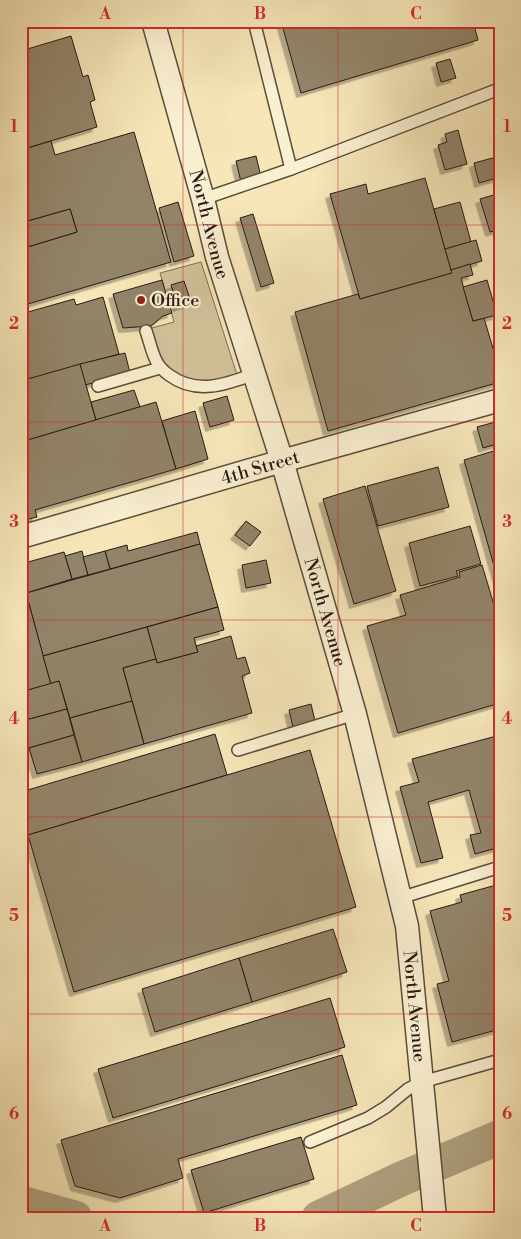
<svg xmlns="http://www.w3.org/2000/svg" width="521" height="1239" font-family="'Libre Bodoni',serif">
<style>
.green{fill:#d3c39c;stroke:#7c6e58}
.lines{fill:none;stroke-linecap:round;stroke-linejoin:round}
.river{stroke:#afa180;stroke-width:35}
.building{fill:#928469;stroke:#261a13;filter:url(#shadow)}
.service-casing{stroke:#5a4d3c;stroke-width:14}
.minor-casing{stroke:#5a4d3c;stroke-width:25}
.service{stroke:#f9efd1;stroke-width:11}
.minor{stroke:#f9efd1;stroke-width:22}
.grid{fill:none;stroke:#d62828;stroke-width:1;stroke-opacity:0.55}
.poi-dot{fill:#8f2418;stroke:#f9efd1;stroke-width:2}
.labels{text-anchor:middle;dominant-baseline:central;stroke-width:4.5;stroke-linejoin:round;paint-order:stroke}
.street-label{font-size:18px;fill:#261a13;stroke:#f9efd1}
.poi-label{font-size:18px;fill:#261a13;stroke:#f9efd1;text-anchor:start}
.neatline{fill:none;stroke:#d62828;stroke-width:2}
.grid-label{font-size:16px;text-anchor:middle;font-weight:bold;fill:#d62828}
</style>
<defs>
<filter id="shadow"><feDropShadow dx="-4.5" dy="4.5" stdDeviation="0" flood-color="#0004"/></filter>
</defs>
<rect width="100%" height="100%" fill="#f6e6b8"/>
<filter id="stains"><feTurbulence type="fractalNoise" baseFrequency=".004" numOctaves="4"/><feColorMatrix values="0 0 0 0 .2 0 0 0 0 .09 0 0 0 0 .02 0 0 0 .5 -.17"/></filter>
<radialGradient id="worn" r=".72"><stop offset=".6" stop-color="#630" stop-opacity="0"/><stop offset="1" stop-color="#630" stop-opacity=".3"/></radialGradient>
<polygon class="green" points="201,262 238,378 191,384 162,368 148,329 174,322 160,273"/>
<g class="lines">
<g class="river">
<polyline points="21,1203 75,1218"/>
<polyline points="319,1218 401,1179 500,1137"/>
</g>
</g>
<g class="building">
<polygon points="21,21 37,21 21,26"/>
<polygon points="281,21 473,21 478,40 301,93"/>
<polygon points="71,36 83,77 88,75 95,100 90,102 97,127 21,150 21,40 24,50"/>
<polygon points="450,59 456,78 441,82 436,63"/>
<polygon points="458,130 467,164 445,170 438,145 447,142 445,134"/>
<polygon points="134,132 171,262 21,306 21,249 77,232 70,209 21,223 21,150 51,141 55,155"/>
<polygon points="256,156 261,177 241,182 236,161"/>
<polygon points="500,156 500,177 479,183 474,163"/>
<polygon points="425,178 452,273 360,299 330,194 366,184 368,194"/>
<polygon points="500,193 500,229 490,232 480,199"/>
<polygon points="178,202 194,256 174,262 159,208"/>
<polygon points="460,202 471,242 445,249 434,209"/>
<polygon points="70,209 77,232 21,249 21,223"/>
<polygon points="253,214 274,283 261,287 240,218"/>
<polygon points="476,240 482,261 451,270 445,249"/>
<polygon points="470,264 473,275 461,278 473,321 484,318 500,372 500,382 328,431 295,312 358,294 360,299 452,273 451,270"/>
<polygon points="162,280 172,313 163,316 151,326 123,328 113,294"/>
<polygon points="487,280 497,315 473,321 463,287"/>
<polygon points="184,281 191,302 178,307 171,285"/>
<polygon points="103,297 119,354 21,381 21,314 74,299 76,305"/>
<polygon points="125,353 130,373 85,385 80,364"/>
<polygon points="80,364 96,420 21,442 21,381"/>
<polygon points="134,390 140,407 96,420 91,402"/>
<polygon points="227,396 234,420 210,427 203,403"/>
<polygon points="156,402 176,469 35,510 37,517 21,521 21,442"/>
<polygon points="195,411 208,459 176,469 162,421"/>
<polygon points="499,421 500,443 483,448 477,427"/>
<polygon points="500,449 500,587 464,460"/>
<polygon points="438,467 449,507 378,526 367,486"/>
<polygon points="365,486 396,591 354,604 323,499"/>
<polygon points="246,521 261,532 250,546 235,535"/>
<polygon points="470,526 481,564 456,571 458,576 420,586 409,543"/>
<polygon points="197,532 200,544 110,569 105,551 127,545 128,551"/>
<polygon points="200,544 218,607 43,656 26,593"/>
<polygon points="82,551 88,575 72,579 65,556"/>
<polygon points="105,551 110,569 88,575 83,557"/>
<polygon points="64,552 72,579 26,593 51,684 21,692 21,564"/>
<polygon points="266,560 271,583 246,588 242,565"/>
<polygon points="482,565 500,625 500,703 398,733 367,626 406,615 400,595 460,577 459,572"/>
<polygon points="218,607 224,630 194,638 198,652 157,663 147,627"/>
<polygon points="147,627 156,659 123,668 132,701 70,718 59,681 51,684 43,656"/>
<polygon points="231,636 237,659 245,657 250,673 242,676 252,713 144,744 123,668 156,659 157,663 198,652 196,646"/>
<polygon points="59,681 67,709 22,721 21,692"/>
<polygon points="132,701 144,744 82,762 70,718"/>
<polygon points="311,704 315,721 293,727 289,710"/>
<polygon points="67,709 74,735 29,748 22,721"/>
<polygon points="215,734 227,775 28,835 21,813 21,792"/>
<polygon points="74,735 82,762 37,774 29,748"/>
<polygon points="500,735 500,847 475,854 470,835 481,833 469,790 428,802 443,858 421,863 400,787 419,782 412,759"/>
<polygon points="310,750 356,907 74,992 28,835"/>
<polygon points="500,884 500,1029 452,1042 437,984 449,981 430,911 462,902 460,895"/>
<polygon points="333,929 347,972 252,1002 239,958"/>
<polygon points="239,958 252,1002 155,1032 142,989"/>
<polygon points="330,998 345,1047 113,1118 98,1069"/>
<polygon points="342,1055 357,1105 178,1159 183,1178 120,1198 75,1186 61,1140"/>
<polygon points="301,1137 314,1179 204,1213 191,1170"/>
</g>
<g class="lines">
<defs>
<g id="service">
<polyline points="254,21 291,169"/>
<polyline points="203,199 291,169 499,89"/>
<path d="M146 331C150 342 152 355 158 364 161 369 165 372 169 375 196 395 225 385 254 374"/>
<polyline points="98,386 160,368"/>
<polyline points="238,750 355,714"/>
<polyline points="400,898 500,867"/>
<polyline points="310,1142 368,1118 386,1107 408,1089 422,1082 500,1060"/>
</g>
<g id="minor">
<path id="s1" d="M153 21 203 199 217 257 282 461 355 714 407 926 435 1218"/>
<path id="s2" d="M21 537 282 461 500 400"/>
</g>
</defs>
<use href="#service" class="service-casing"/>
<use href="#minor" class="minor-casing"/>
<use href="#service" class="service"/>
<use href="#minor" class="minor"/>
</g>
<path class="grid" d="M183 21V1218M338 21V1218M21 225H500M21 422H500M21 620H500M21 817H500M21 1014H500"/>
<circle class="poi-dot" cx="141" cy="300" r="5"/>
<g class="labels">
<g class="street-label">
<text stroke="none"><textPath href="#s1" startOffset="211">North Avenue</textPath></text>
<text stroke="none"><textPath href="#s2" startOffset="249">4th Street</textPath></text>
<text stroke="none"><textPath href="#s1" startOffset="616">North Avenue</textPath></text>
<text stroke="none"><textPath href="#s1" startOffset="1021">North Avenue</textPath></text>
</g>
<g class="poi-label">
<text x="151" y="300">Office</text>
</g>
</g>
<rect width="521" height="1239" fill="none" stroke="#f6e6b8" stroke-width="55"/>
<rect x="28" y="28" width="466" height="1184" class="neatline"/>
<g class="grid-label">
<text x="105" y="19">A</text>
<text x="260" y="19">B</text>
<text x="416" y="19">C</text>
<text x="14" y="132">1</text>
<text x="507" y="132">1</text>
<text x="14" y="329">2</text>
<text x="507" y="329">2</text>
<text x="14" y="527">3</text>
<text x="507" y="527">3</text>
<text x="14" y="724">4</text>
<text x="507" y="724">4</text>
<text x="14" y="921">5</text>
<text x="507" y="921">5</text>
<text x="14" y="1119">6</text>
<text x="507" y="1119">6</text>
<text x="105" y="1231">A</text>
<text x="260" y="1231">B</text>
<text x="416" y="1231">C</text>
</g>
<rect width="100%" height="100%" filter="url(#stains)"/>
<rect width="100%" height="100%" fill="url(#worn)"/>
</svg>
